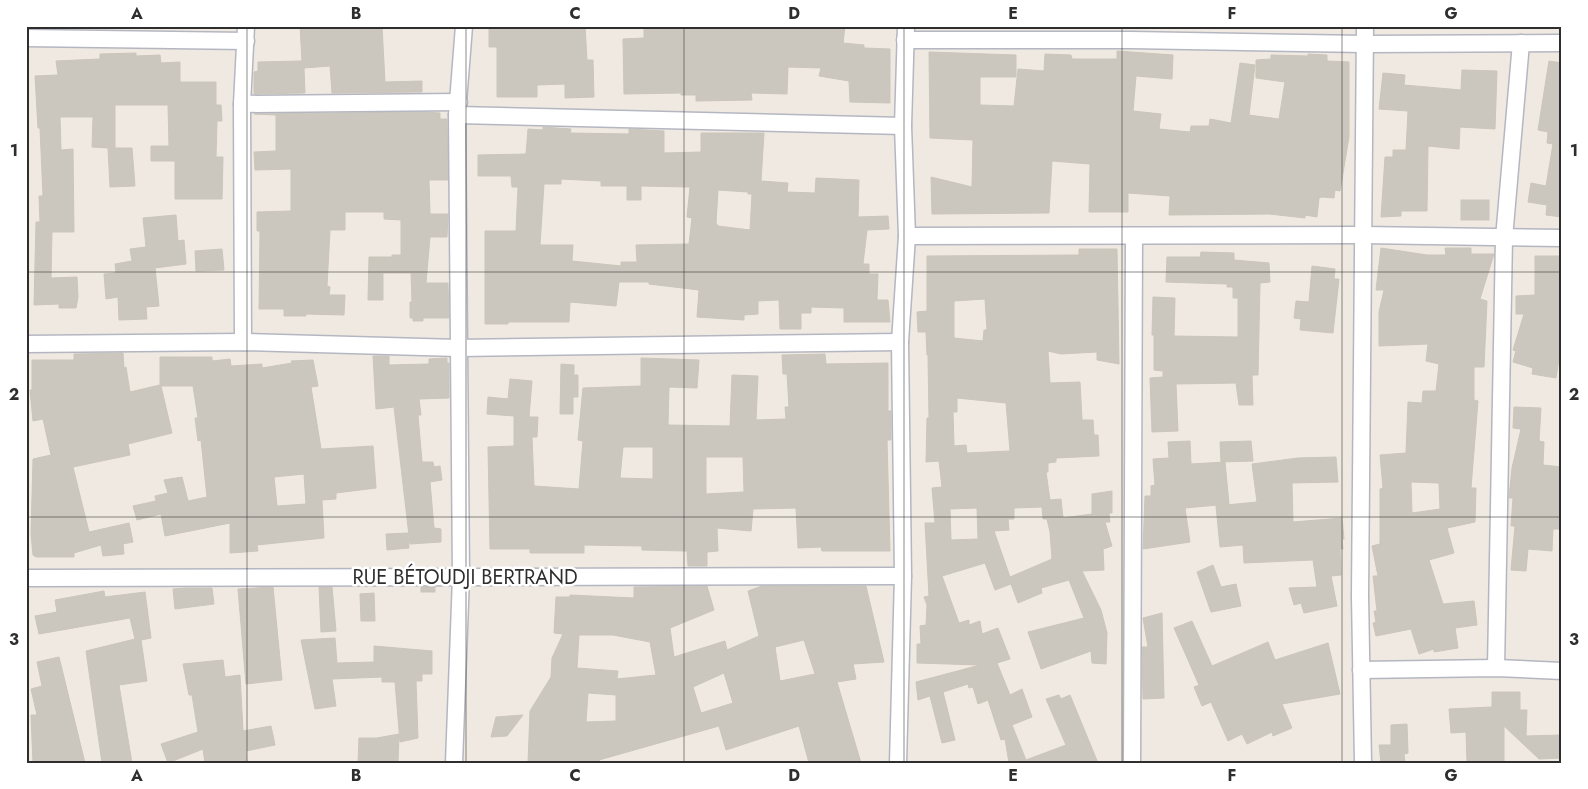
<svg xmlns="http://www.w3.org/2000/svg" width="1588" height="789" font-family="Jost,sans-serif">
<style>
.building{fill:#cbc7bf;stroke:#cbc5ba;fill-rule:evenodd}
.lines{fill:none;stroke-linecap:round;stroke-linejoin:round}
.street-casing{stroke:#b4b7c1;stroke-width:19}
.street{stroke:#fff;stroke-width:16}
.grid{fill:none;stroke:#2e2e2e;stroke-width:1;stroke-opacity:0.55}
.labels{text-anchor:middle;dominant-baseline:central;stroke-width:5;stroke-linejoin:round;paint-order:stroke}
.street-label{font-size:20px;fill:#2e2e2e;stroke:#fff}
.neatline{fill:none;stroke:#2e2e2e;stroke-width:2}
.grid-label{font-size:16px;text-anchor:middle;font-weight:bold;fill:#2e2e2e}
</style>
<rect width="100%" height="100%" fill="#efe9e1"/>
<g class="building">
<polygon points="300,26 382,26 385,82 422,81 422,92 332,93 330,66 304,68 305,93 254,94 254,72 258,71 258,62 302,61"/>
<polygon points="489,26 585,26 587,60 593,60 594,97 565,98 565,84 537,85 537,97 497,97 497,47 489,47"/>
<polygon points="644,26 845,26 843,43 864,45 864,48 890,49 890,103 850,102 849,81 819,76 821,68 788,67 787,94 751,93 752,100 696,101 696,95 681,95 681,93 624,94 623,39 644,38"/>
<polygon points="1117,51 1173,55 1172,79 1136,76 1133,111 1161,114 1159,129 1190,132 1191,126 1209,126 1210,119 1231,123 1240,63 1255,65 1249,115 1279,119 1285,82 1256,78 1256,60 1271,59 1271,55 1308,56 1308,54 1327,55 1327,61 1349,62 1349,137 1340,191 1335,190 1334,198 1322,197 1319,198 1317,217 1305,215 1305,218 1269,214 1169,215 1170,196 1128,193 1128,212 1089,212 1090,164 1052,161 1049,213 932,214 931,177 972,187 973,140 930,138 929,52 1016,55 1016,77 980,77 980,105 1014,106 1018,69 1044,71 1045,54 1071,55 1072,59 1117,59"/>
<polygon points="136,53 136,56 160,55 161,63 180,62 180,82 216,82 216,105 221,105 222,121 217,121 216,157 223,157 222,199 175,199 175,161 151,161 151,146 169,146 168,105 115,105 115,148 132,148 135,186 110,187 108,148 92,147 93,117 60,117 61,150 73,149 74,232 52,232 51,278 77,277 78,297 76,308 59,308 59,304 34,305 36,222 40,222 39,196 43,196 40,128 38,128 35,76 58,75 56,61 100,59 100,54"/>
<polygon points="1549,61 1562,63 1562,217 1546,215 1547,205 1528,202 1531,183 1546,186 1553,144 1547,143 1548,132 1538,130"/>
<polygon points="1462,70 1497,71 1495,129 1460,127 1459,149 1428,146 1427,211 1401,211 1401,216 1381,217 1385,157 1393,157 1393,150 1406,150 1408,111 1379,109 1383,73 1405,75 1404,85 1461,90"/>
<polygon points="424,112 440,113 440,119 447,119 448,180 429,180 430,214 448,214 447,237 430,237 426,283 448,283 449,318 423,318 423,321 413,321 413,318 410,318 410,302 412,302 411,273 383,273 383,300 368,300 369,257 392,257 392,255 401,255 401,220 384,219 384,212 345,212 345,230 330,230 327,286 330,287 329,295 345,295 344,315 306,314 306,316 284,316 284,309 259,309 260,231 257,231 257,212 291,211 291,169 255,170 254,152 276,151 276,115 254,114"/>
<path d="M543 127 571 129 570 133 629 134V129L664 131V153L701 152V133H764L761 181 788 183 787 192 815 193 816 178 859 180 858 217 888 216 889 229 867 230 863 264H869V274H878L877 300H888L890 322H844V308L811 307V313H801V329H780L779 300 758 301V314L744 315V320L697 317 699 290 649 284V282H619L616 306 570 302 569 322H508V324H485V231H516L518 187H512L511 176H478V155L526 154 528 129 543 130ZM561 179 601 181V186H627V200H641V186L690 187 687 217 692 218 689 244 636 245 637 262H621V266L572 261 573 245H540L544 184H561ZM718 190 748 192V194H752L750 230 718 226 716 223Z"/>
<rect x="1461" y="200" width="28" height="20"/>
<polygon points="176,215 178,241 184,240 186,264 155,268 159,306 146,307 147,319 119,320 118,297 106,299 104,274 116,273 115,264 132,261 130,249 146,247 143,218"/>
<path d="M1381 248 1427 255H1446L1445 248H1471V254H1494L1480 299 1487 301 1484 367H1474V400L1478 401 1471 488H1476L1475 522 1447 528 1454 553 1429 560 1443 604 1474 601 1477 625 1455 628 1458 648 1434 652V649L1419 654 1411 629 1376 636 1373 623 1376 622 1374 611H1377L1373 576H1378L1372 546 1380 544V489L1383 488 1380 455 1406 453 1408 402 1422 403 1423 391H1436L1439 364 1426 361 1428 344 1379 346V312L1384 290H1376ZM1411 482 1439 483 1440 509 1412 513Z"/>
<polygon points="222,249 224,270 196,271 195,251"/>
<path d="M1079 249H1117L1119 364 1097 360V352L1061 354 1048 351 1050 383 1080 382 1082 420H1093L1094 435H1098L1099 456 1056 458V462L1048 463V472H1046L1050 500 1061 499 1063 518 1092 514V494L1112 491V513H1109L1110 522H1105L1112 546 1103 549 1104 570 1082 571 1101 610 1107 633 1106 664 1092 663 1091 651 1041 669 1028 632 1084 618 1069 580 1041 588 1042 593 1018 603 1011 584 995 590 985 563 942 576 959 623 969 620V625L980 621 982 634 998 628 1010 659 997 663 1010 695 1022 689 1032 717 1012 725 1026 760 1066 745 1046 699 1059 695 1061 699 1070 695 1098 763H1009L1005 739 1001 740 988 700 978 704 973 687 969 688 968 684 943 692 955 740 942 743 930 696 918 700 916 682 980 665 917 663V644H921L920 626 926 625 927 605 924 597 929 596 925 523H935L932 488 942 487 939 461 926 462 927 418H929L928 355H927L926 332H918L917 312 927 311V256L1079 255ZM985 299 987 330H984L983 341 954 338V301ZM957 398 1006 403 1010 451 967 453 966 445 954 446 953 412H957ZM1042 507 1043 519H1047L1050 532 1052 559 1010 577 994 531 1009 530 1008 519H1014V508ZM977 508 978 539 951 540 950 509Z"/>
<polygon points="1201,252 1234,253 1234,260 1269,263 1270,282 1260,283 1258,375 1252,375 1253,405 1239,405 1236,383 1176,384 1178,431 1152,432 1150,378 1163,377 1163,371 1154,370 1154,335 1152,335 1153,297 1175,298 1174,336 1238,337 1238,298 1233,298 1233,287 1227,287 1227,284 1166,282 1167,257 1200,257"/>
<polygon points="1535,256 1562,256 1562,339 1556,378 1532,374 1533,368 1513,362 1516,351 1513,350 1524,314 1516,314 1516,296 1535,295"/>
<polygon points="1312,266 1335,269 1334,279 1339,279 1333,333 1300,330 1301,319 1294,318 1296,301 1309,302"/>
<path d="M123 353 124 368 126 367 130 392 160 385V357H212V361L230 359 231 366 262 364V368L292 363 291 361 313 360 318 386 311 387 321 449 373 446 376 488 336 493V499L322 500 324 538 257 545 258 551 230 553V523L165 536 161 514 137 520 133 506 156 501 155 496 168 493 164 480 182 477 188 501 207 497 201 440 198 441 195 418H198L193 386H161L172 433 128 444 130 455 73 467 89 532 129 523 133 542 123 544 124 554 103 556 101 545 74 553V557H36L33 555 31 534 33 459 51 455 43 419 33 421 30 390H32V360H74V354ZM304 474 306 504 277 506 274 477Z"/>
<path d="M825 354 826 364 888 363V411H891V440H887L890 551H822L821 547 798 548 796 508 753 509 751 531 717 528 718 551 707 552V566H688L687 551 642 550V546L584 545V553H530V549H490L488 447 514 446V416L487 414 488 397 508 399 510 379 532 381 529 417H538L537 437H532L534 486 579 489 583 441 578 440 583 388 641 386V358L699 360 697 388 669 387 668 425 730 426 732 375 758 376 756 420 786 419 785 407H789L787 374H783L782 355ZM623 447H653V479L620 478ZM706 457H743L744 492 706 494Z"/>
<polygon points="373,356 389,356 389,365 429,364 429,359 447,358 447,363 449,363 449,398 419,399 421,415 418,415 422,462 433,462 434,467 440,466 442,480 430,482 434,528 441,529 441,542 410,544 394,407 376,409"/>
<polygon points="561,364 574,365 574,375 578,375 578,397 573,397 573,414 560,414"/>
<polygon points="1514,407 1541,408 1539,441 1544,442 1543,465 1562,467 1562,529 1553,529 1552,551 1528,549 1526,571 1511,570 1515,526 1511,526 1513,498 1509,498 1512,468 1521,429 1513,428"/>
<polygon points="1190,441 1191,464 1225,462 1229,504 1185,508 1190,542 1143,549 1145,496 1151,496 1151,486 1155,485 1153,459 1169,458 1168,442"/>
<polygon points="1251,441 1253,461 1221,462 1220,442"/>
<polygon points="1336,457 1338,482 1292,483 1293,522 1342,518 1344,539 1342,539 1343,549 1340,549 1341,575 1331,576 1337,606 1304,613 1301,603 1294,605 1289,588 1317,587 1313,560 1244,563 1243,545 1220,547 1216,506 1257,502 1252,464 1298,458"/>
<polygon points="408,533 409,548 387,550 386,534"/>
<polygon points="1213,565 1221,587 1236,584 1241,606 1211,612 1197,572"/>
<path d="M707 586 714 610 670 628 674 657 725 641 727 650 759 636 748 591 762 586H866L884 662 853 664 856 679 837 682 861 763H809L799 726 726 750 719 726 599 760 600 763H528L530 711 551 677 552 658 563 634 554 633 556 597H570V595L634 598V587ZM579 635H613L650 642 656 675 617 679 618 671 577 668ZM804 640 815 674 780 681 775 647ZM724 673 733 703 701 713 693 687ZM588 693 616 695V721L586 722Z"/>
<polygon points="273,587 282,680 246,684 238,589"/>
<polygon points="319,587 332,587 336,631 321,632"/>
<rect x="421" y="587" width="14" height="5"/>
<polygon points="185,588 212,588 214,604 175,609 173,589"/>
<polygon points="104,591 105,597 145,592 151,638 141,640 147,681 119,685 132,763 102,763 86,651 135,639 130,618 39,634 35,616 57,612 55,600"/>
<polygon points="374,593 375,621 361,621 360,594"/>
<polygon points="1162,613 1164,698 1143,699 1142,647 1148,647 1143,618"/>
<polygon points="1192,621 1212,666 1268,642 1275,660 1328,643 1340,694 1282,704 1292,728 1273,736 1272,732 1247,744 1242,734 1228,741 1211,702 1202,706 1194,687 1199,685 1174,628"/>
<polygon points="335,638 337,663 374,662 374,646 432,651 432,674 422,674 422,681 416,681 418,738 400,742 395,682 382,682 382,677 332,679 336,706 315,709 301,640"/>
<polygon points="59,657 85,763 33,763 31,715 37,715 31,689 42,686 37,662"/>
<polygon points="223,660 225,677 240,675 243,731 271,726 275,745 246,751 247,763 205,763 203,749 168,763 161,744 198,732 192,695 189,695 183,664"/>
<polygon points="1492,692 1520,692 1520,710 1527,710 1526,736 1562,735 1562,758 1539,759 1504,726 1504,763 1467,763 1466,732 1451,733 1449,709 1492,707"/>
<polygon points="523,715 507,736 491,737 496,717"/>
<polygon points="1407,724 1408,753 1404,754 1405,763 1381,763 1379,745 1391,745 1391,725"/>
<polygon points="399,734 398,763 358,763 359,738 377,738"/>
</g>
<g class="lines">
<defs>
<g id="street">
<polyline points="26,38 246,41"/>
<polyline points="905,40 1131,40 1365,44 1562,43"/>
<polyline points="242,104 459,102"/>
<polyline points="457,115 903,126"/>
<polyline points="907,236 1363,235 1562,238"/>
<polyline points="243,342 242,104 246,26"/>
<polyline points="26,344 243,342 458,348 900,342"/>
<polyline points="26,578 903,576"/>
<polyline points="1496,668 1504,238 1521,43"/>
<polyline points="1361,670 1496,668 1562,671"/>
<polyline points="454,763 461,577 457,115 464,26"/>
<polyline points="898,763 903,576 900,342 907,236 903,126 906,26"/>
<polyline points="1132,763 1134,236"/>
<polyline points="1363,763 1360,596 1365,26"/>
</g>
</defs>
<use href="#street" class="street-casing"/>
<use href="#street" class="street"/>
</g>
<path class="grid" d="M247 26V763M466 26V763M684 26V763M904 26V763M1122 26V763M1342 26V763M26 272H1562M26 517H1562"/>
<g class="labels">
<g class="street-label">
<text x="465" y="577">RUE BÉTOUDJI BERTRAND</text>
</g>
</g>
<rect width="1588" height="789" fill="none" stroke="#ffffff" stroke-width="55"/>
<rect x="28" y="28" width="1532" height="734" class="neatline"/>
<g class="grid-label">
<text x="137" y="19">A</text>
<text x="356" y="19">B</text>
<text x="575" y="19">C</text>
<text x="794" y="19">D</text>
<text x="1013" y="19">E</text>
<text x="1232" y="19">F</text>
<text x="1451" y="19">G</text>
<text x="14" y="156">1</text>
<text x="1574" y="156">1</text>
<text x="14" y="400">2</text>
<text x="1574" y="400">2</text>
<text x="14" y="645">3</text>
<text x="1574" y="645">3</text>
<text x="137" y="781">A</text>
<text x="356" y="781">B</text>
<text x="575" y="781">C</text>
<text x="794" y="781">D</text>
<text x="1013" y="781">E</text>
<text x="1232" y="781">F</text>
<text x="1451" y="781">G</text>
</g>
</svg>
